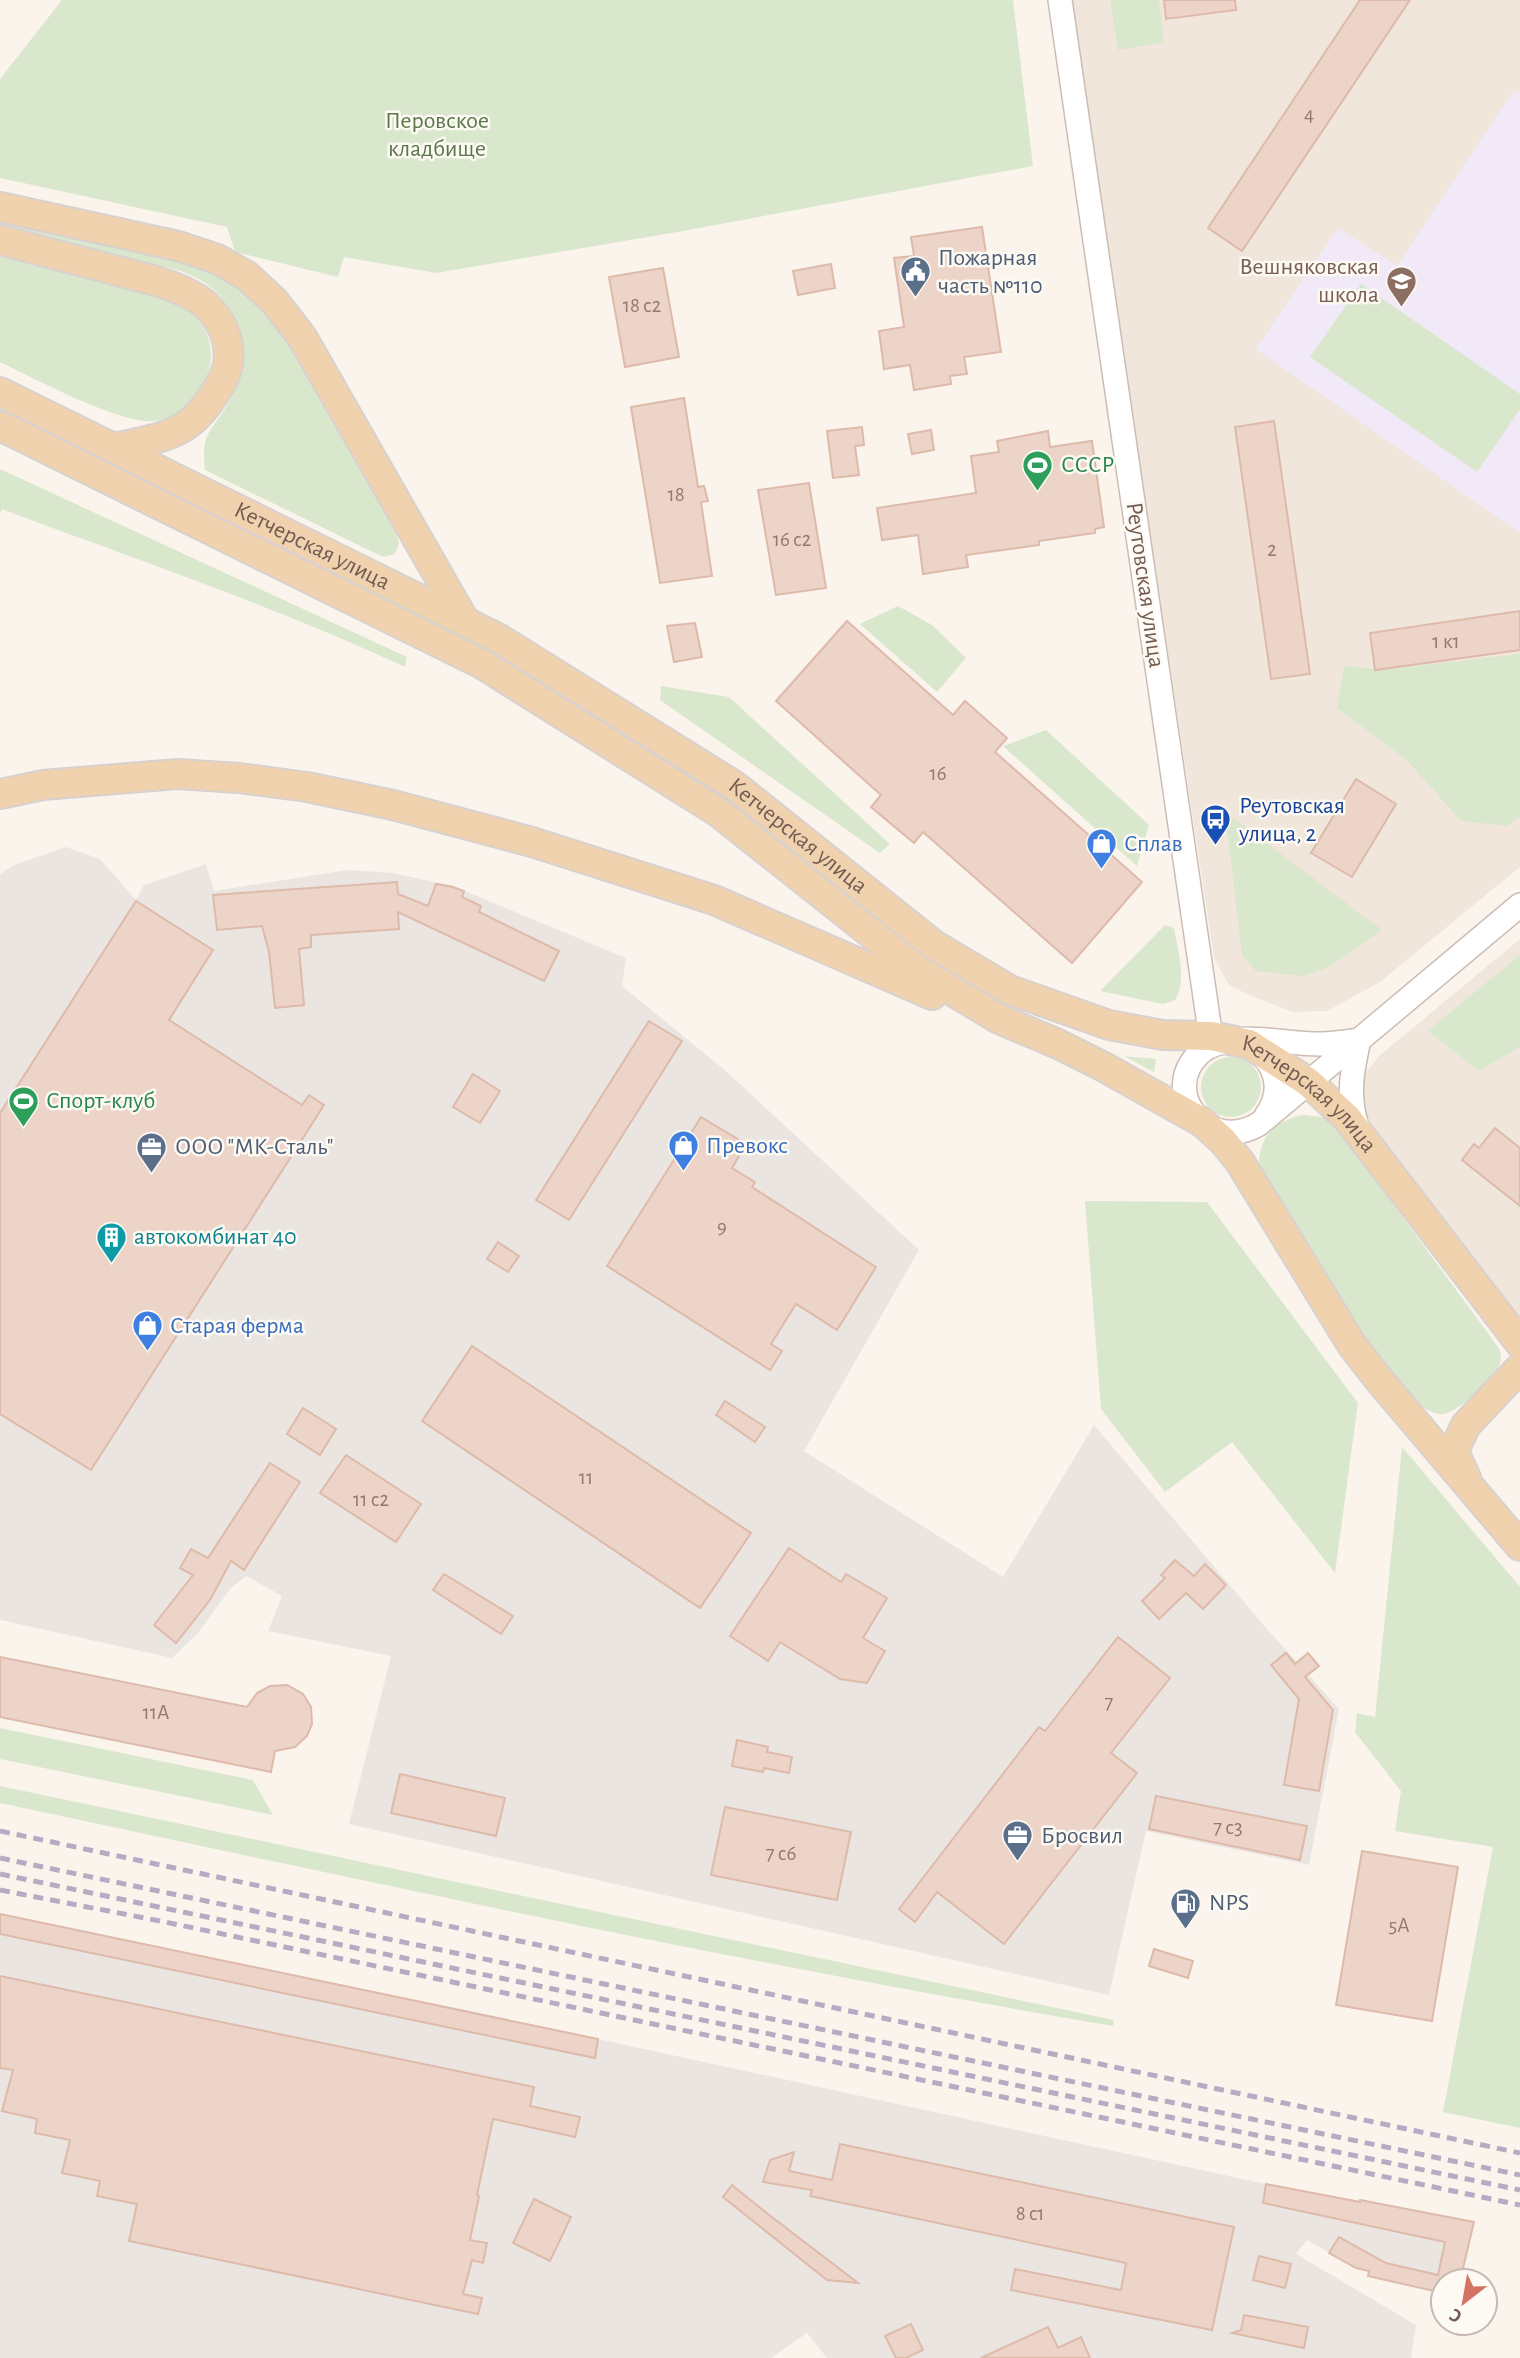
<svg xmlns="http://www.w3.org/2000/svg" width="1520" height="2358" font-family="'Alegreya Sans',sans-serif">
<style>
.residential{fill:#f1e6dc}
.industrial{fill:#ebe5e1}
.education{fill:#f1e9f7}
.green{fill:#d9e7cc}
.building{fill:#edd4c8;stroke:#ddbaaa;stroke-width:2}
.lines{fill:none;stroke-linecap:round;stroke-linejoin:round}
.minor-casing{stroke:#ccbcb3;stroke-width:26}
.major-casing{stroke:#d8d1cf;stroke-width:32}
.minor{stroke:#fff;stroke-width:23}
.major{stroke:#f0d3ae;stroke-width:28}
.rail{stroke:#b7abc4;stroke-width:5;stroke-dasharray:10 7;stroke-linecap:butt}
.labels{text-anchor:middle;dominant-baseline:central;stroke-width:5;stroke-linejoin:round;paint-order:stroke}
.number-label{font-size:21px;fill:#927970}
.park-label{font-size:24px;fill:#5c784b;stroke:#fdf9f3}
.service-label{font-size:24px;fill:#4e5e75;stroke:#fdf9f3;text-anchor:start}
.education-label{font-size:24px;fill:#785e54;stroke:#fdf9f3;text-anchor:end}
.leisure-label{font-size:24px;fill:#27864d;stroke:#fdf9f3;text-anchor:start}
.street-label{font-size:24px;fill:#745b52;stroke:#fdf9f3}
.transit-label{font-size:24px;fill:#164399;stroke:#fdf9f3;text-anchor:start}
.shop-label{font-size:24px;fill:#366cbe;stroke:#fdf9f3;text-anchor:start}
.culture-label{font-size:24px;fill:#0d838f;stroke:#fdf9f3;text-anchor:start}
</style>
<rect width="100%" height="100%" fill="#fbf4ed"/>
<g class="residential">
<polygon points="1070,0 1520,0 1520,867 1380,982 1327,1011 1293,1012 1251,996 1229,985 1214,958"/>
<polygon points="1520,939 1520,1323 1356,1110 1361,1079 1378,1057"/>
</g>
<g class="industrial">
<polygon points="66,847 100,859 136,900 144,885 206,864 214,891 347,870 393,873 453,886 626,958 622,986 726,1071 919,1250 804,1451 1003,1577 1094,1425 1267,1629 1339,1709 1309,1865 1146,1831 1109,1995 349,1824 391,1656 268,1631 282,1596 246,1576 231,1588 198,1633 172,1658 0,1620 0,874 14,865"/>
<polygon points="0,1914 598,2039 1266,2184 1360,2202 1360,2200 1474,2222 1461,2281 1443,2281 1443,2293 1368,2276 1368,2271 1356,2268 1307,2240 1296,2254 1416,2325 1411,2358 827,2358 807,2333 771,2358 0,2358"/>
</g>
<polygon class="education" points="1514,90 1520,94 1520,533 1256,349 1338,228 1397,266"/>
<g class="green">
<polygon points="62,0 1013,0 1033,166 683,231 436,273 344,257 338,277 235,252 227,227 0,178 0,79"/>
<polygon points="1110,0 1159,0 1164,42 1118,50"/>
<path d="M0 217 179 257 237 283 266 307 292 341 394 524 399 543 395 554 383 557 205 470C201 431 211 433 229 402 252 361 245 311 205 283 198 278 189 275 181 271L0 229Z"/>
<path d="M0 253C39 264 79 274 118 285 141 291 169 296 188 310 206 322 214 346 210 366 205 394 183 419 153 421 119 424 34 378 0 362Z"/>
<polygon points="1361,284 1520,394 1520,409 1477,472 1310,357"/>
<path d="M0 469 407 657 405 667C274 606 137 560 2 509L0 514Z"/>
<polygon points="898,606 932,625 966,658 937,692 860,624"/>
<polygon points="1520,654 1520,816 1508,826 1461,821 1406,759 1337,708 1344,666 1383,670"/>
<polygon points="661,686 729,697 890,844 880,853 660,700"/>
<polygon points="1046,730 1149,825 1137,866 1003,746"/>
<polygon points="1225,812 1382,930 1329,967 1303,976 1256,971 1242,955"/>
<path d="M1165 925 1174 928C1177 949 1188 980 1175 1000L1163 1004 1100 991Z"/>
<polygon points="1520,955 1520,1047 1479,1071 1428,1031"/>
<polygon points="1124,1056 1156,1059 1154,1072"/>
<circle cx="1231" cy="1087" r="30"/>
<path d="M1303 1115 1323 1117 1338 1129 1498 1347C1501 1353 1502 1357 1500 1363 1495 1377 1462 1408 1447 1413 1438 1416 1429 1411 1421 1406L1363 1337 1260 1172C1255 1141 1274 1120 1303 1115Z"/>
<polygon points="1085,1201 1207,1202 1358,1403 1335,1573 1232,1442 1165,1492 1101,1409"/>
<polygon points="1402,1447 1520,1587 1520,2128 1443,2112 1493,1847 1395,1831 1401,1791 1355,1732 1357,1713 1375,1717"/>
<polygon points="0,1728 253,1780 273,1815 0,1759"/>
<path d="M0 1786 1114 2020 1113 2026C740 1963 370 1882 0 1803Z"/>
</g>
<g class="building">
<polygon points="1164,0 1235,0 1236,10 1166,19"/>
<polygon points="1360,0 1410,0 1242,251 1208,228"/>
<polygon points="982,227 1001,352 964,357 967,374 950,376 951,384 914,390 910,365 884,369 879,331 904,327 894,258 914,256 911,237"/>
<polygon points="831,264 835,288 798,295 793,271"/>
<polygon points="663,268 679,357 625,367 609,277"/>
<polygon points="684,398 698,487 704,486 708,501 701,502 712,576 660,583 631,407"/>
<polygon points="1274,421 1310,674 1271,679 1235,427"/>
<polygon points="862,427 864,445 855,446 859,475 833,478 827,431"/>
<polygon points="931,430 934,450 912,454 908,434"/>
<polygon points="1048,431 1050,447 1092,441 1104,527 1095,529 1095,533 1039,541 1039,545 966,555 968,567 923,574 918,535 882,540 877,508 976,493 971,456 999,452 997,441"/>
<polygon points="809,483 826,588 776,595 758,490"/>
<polygon points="1520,611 1520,650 1375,670 1370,633"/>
<polygon points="847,621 953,715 965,701 1007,738 995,752 1142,882 1072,963 923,832 914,843 871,807 881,795 776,701"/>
<polygon points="695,623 702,657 674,662 667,626"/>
<polygon points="1356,779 1396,804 1352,877 1311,853"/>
<polygon points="397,882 398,894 428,906 436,884 453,887 464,891 462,897 481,906 479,912 559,951 544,981 398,912 399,929 311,935 311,947 299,949 304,1005 275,1008 269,952 262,926 217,930 213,895"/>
<polygon points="136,901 213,950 169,1020 302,1105 309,1095 324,1105 91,1470 0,1414 0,1113"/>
<polygon points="649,1021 682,1041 569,1220 536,1200"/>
<polygon points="473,1074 500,1091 480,1123 453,1107"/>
<polygon points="701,1117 746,1144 732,1168 755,1182 752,1187 876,1267 837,1330 796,1304 771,1344 782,1351 770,1370 607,1266"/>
<polygon points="1495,1128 1520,1148 1520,1206 1462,1160 1474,1144 1479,1148"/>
<polygon points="498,1242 519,1256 508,1272 487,1259"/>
<polygon points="472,1346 751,1533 700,1608 422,1421"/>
<polygon points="725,1401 765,1427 755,1442 716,1415"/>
<polygon points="303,1408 336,1429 320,1455 287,1434"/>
<polygon points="346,1455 421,1504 396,1542 320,1493"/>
<polygon points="270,1463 300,1482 244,1570 231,1561 210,1600 176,1643 154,1625 193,1575 180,1568 191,1549 208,1558"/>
<polygon points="789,1548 841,1582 846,1574 887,1598 863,1638 885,1651 867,1683 840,1679 780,1642 768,1661 730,1636"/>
<polygon points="1175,1560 1194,1576 1205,1564 1226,1585 1203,1609 1186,1593 1159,1619 1142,1601 1165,1578 1161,1575"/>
<polygon points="444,1574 513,1616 501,1634 433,1590"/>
<polygon points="1118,1637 1170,1678 1111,1753 1137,1773 1004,1944 937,1892 915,1922 899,1909 1039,1727 1045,1731"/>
<polygon points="1286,1653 1295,1664 1308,1653 1319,1666 1305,1677 1333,1710 1319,1791 1284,1785 1299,1699 1271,1665"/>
<polygon points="0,1657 247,1707 257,1693 270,1686 287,1685 303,1694 311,1707 312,1724 307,1736 295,1747 275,1751 271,1772 0,1717"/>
<polygon points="737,1740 768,1747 767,1752 792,1757 789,1773 764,1768 763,1772 732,1766"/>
<polygon points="400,1774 505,1798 496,1836 391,1813"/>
<polygon points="1156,1796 1307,1826 1300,1860 1149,1829"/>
<polygon points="725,1807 851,1832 837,1900 711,1875"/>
<polygon points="1362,1851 1458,1867 1432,2021 1336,2005"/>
<polygon points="0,1914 598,2039 595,2058 0,1934"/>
<polygon points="1154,1949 1193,1961 1188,1978 1149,1966"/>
<polygon points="0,1976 534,2087 530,2106 580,2117 575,2137 493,2119 477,2195 479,2196 470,2240 487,2243 483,2263 472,2260 463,2294 482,2298 478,2314 129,2241 137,2204 97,2196 100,2181 62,2173 70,2140 35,2133 37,2119 2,2111 13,2070 0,2068"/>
<polygon points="840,2144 1234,2227 1212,2330 1011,2290 1015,2269 1121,2290 1126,2263 810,2196 812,2190 763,2182 770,2160 794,2152 789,2171 832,2180"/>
<polygon points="1266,2184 1360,2202 1360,2200 1474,2222 1460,2281 1443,2281 1443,2293 1368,2276 1369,2271 1356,2268 1329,2253 1339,2237 1386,2263 1438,2275 1445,2242 1263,2203"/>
<polygon points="732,2185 764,2211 858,2283 827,2280 723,2197"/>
<polygon points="534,2199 571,2217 550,2261 513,2243"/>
<polygon points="1259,2256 1291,2264 1285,2288 1253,2280"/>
<polygon points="1244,2315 1308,2327 1304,2348 1232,2333 1241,2330"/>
<polygon points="911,2324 923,2350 906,2358 896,2358 885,2336"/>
<polygon points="1048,2327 1058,2348 1081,2337 1090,2358 981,2358"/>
</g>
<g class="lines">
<defs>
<g id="minor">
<polyline points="1060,0 1212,1045"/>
<path d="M1359 1040C1346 1042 1334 1044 1321 1044 1287 1045 1229 1028 1200 1053 1159 1090 1206 1155 1259 1124L1520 905"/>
<path d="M1261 1053C1279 1072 1281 1095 1266 1116"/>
<path d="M1359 1133C1347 1098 1351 1075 1359 1040"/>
</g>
<g id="major">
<polyline points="0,207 178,246 217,259 247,276 274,301 302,337 465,622"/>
<path d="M0 240C38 250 76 260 114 270 140 277 167 282 191 295 221 310 239 350 222 381 193 435 169 436 114 448"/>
<path id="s1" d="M0 392 498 638 735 786 934 945 1010 990 1109 1025 1163 1035 1211 1036 1249 1044 1308 1082 1347 1118 1520 1343"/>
<polyline points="0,426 482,664 718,812 916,969 999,1019 1058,1044 1104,1067 1202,1122 1223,1141 1240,1162 1352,1345 1380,1381 1520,1546"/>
<polyline points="0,794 43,785 177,774 239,778 307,787 393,805 532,842 714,900 932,995"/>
<polyline points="1466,1478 1455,1454 1456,1446 1466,1425 1520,1368"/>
</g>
</defs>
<use href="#minor" class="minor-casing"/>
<use href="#major" class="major-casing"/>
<use href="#minor" class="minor"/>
<use href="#major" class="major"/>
<g class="rail">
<polyline points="0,1831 1520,2153"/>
<polyline points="0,1858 1520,2175"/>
<polyline points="0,1874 1520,2190"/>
<polyline points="0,1890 165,1922 1520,2205"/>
</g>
</g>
<defs>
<symbol id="civic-pin" viewBox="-11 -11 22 30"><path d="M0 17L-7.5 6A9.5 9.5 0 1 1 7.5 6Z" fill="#5c6f8a" stroke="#fdf9f3"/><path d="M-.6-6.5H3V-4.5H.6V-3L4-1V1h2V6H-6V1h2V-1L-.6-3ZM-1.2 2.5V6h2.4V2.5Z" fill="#fff"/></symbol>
<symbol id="school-pin" viewBox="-11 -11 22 30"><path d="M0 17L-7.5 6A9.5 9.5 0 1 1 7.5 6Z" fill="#8d6e63" stroke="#fdf9f3"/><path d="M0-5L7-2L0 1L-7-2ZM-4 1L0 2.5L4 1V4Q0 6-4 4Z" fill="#fff"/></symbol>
<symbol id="stadium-pin" viewBox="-11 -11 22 30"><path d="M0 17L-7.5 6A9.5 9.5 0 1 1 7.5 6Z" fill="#2e9e5b" stroke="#fdf9f3"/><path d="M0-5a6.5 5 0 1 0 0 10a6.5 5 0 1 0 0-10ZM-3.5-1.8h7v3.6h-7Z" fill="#fff"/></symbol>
<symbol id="bus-pin" viewBox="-11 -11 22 30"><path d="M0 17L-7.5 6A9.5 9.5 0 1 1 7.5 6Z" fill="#1a4fb4" stroke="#fdf9f3"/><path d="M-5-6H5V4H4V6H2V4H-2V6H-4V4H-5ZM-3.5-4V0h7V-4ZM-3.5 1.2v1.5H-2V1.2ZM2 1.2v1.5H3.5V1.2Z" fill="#fff"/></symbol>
<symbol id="shop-pin" viewBox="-11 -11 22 30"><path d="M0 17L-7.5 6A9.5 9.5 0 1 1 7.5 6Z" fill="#3f7fe0" stroke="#fdf9f3"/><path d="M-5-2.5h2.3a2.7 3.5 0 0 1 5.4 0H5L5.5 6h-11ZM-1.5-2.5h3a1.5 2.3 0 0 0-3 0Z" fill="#fff"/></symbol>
<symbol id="office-pin" viewBox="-11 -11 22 30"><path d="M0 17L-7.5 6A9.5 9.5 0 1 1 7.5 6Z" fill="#5c6f8a" stroke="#fdf9f3"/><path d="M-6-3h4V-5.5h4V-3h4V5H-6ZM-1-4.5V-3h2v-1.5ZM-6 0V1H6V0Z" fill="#fff"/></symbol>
<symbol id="building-pin" viewBox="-11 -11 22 30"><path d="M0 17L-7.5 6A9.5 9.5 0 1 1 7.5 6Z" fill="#0f9aa8" stroke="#fdf9f3"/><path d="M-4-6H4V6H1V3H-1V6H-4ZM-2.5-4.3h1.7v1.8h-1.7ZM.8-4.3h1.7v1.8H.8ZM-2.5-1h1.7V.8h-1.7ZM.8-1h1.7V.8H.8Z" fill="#fff"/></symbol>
<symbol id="fuel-pin" viewBox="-11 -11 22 30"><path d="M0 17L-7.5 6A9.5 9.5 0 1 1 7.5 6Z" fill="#5c6f8a" stroke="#fdf9f3"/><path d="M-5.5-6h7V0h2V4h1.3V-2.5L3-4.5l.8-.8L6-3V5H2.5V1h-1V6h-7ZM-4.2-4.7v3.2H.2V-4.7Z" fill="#fff"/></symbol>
</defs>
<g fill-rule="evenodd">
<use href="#civic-pin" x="898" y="254" width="35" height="47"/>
<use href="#school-pin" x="1384" y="264" width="35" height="47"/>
<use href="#stadium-pin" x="1020" y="448" width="35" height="47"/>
<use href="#bus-pin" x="1198" y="802" width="35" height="47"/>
<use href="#shop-pin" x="1084" y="826" width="35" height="47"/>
<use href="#stadium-pin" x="6" y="1084" width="35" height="47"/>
<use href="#shop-pin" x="666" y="1128" width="35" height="47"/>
<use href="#office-pin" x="134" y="1130" width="35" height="47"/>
<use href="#building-pin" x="94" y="1220" width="35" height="47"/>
<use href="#shop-pin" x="130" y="1308" width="35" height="47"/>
<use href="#office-pin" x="1000" y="1818" width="35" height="47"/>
<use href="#fuel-pin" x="1168" y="1886" width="35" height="47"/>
</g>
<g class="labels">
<g class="number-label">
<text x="1309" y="114">4</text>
<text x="642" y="305">18 с2</text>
<text x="676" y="494">18</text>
<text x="792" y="539">16 с2</text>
<text x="1272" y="549">2</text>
<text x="1446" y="641">1 к1</text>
<text x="938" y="773">16</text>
<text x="722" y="1226">9</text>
<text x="586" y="1477">11</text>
<text x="371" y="1499">11 с2</text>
<text x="1109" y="1702">7</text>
<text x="156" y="1712">11А</text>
<text x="1228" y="1827">7 с3</text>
<text x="781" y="1853">7 с6</text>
<text x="1399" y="1925">5А</text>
<text x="1030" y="2213">8 c1</text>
</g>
<g class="park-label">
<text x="437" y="121">Перовское<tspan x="437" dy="28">кладбище</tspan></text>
</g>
<g class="service-label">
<text x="938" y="258">Пожарная<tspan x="938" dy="28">часть №110</tspan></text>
<text x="175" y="1147">ООО "МК-Сталь"</text>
<text x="1041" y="1836">Бросвил</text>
<text x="1209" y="1903">NPS</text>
</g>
<g class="education-label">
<text x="1379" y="267">Вешняковская<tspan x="1379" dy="28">школа</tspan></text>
</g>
<g class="leisure-label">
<text x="1061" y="465">СССР</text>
<text x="46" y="1101">Спорт-клуб</text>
</g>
<g class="street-label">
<text stroke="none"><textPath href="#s1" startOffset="348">Кетчерская улица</textPath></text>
<text transform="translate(1145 585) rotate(82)">Реутовская улица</text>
<text stroke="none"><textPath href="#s1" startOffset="915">Кетчерская улица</textPath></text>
<text stroke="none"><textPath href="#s1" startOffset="1503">Кетчерская улица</textPath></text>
</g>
<g class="transit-label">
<text x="1239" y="806">Реутовская<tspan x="1239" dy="28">улица, 2</tspan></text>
</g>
<g class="shop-label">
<text x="1124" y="844">Сплав</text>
<text x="706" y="1146">Превокс</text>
<text x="170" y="1326">Старая ферма</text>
</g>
<g class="culture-label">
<text x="134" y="1237">автокомбинат 40</text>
</g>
</g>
<g transform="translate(1464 2302) rotate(211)"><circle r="33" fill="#fdf9f3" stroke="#c6bab3" stroke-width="2"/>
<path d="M0-5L12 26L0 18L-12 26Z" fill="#d57362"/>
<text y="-10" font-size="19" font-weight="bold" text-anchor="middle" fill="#745b52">С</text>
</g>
</svg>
